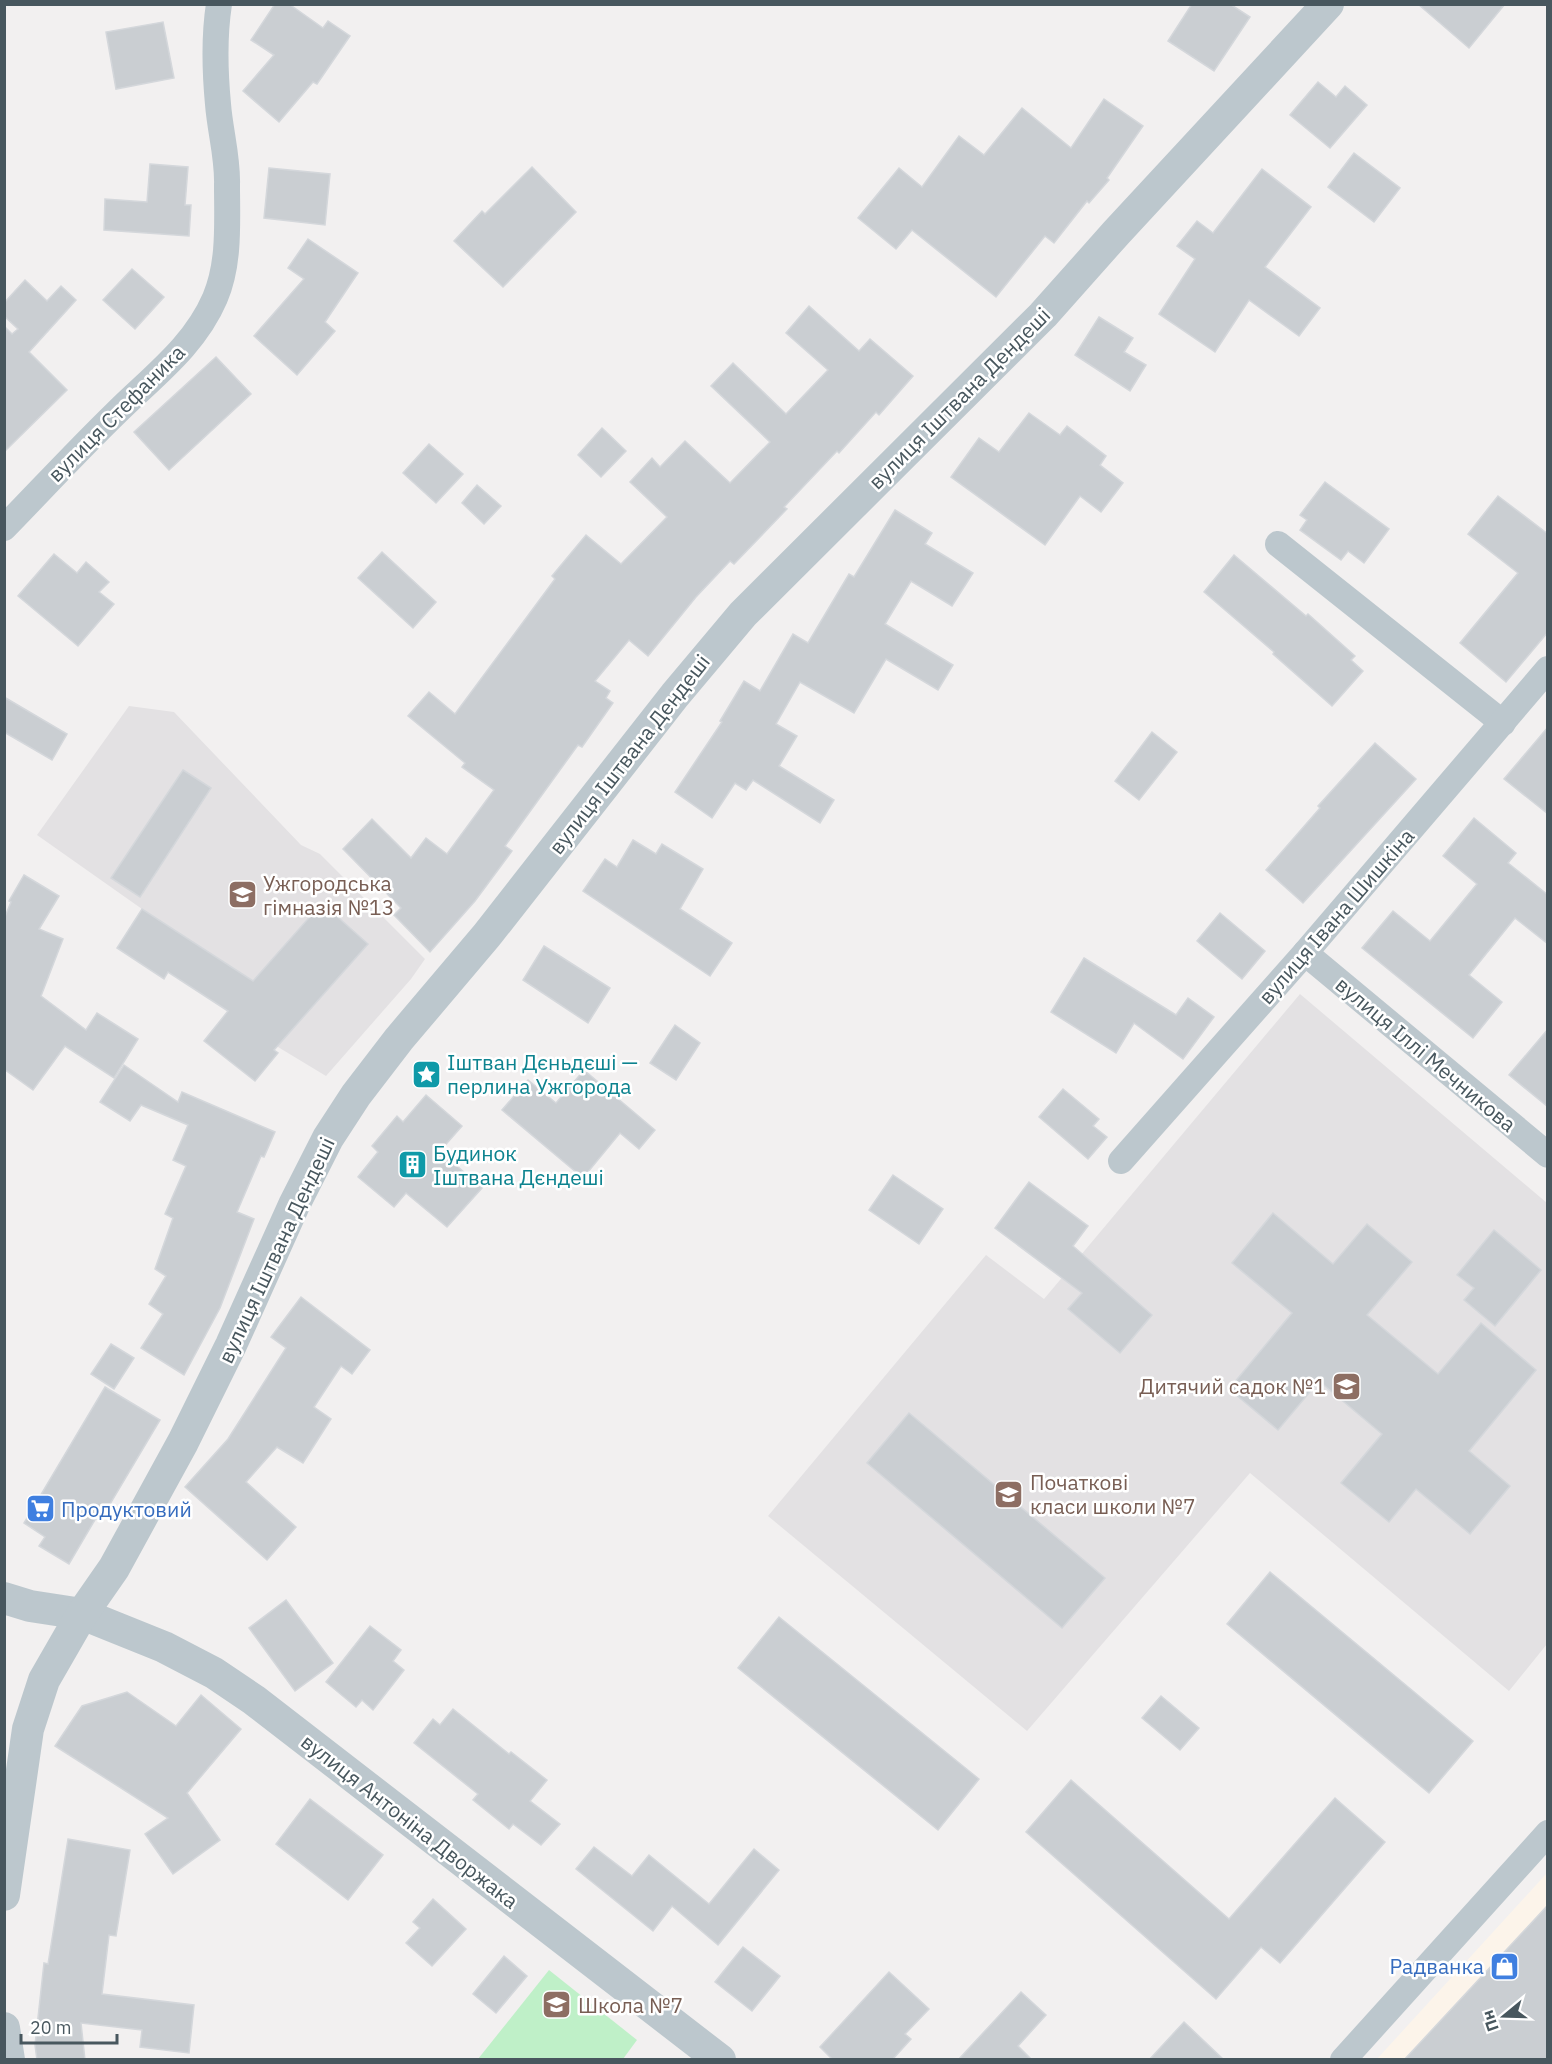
<svg xmlns="http://www.w3.org/2000/svg" width="1552" height="2064" font-family="'IBM Plex Sans',sans-serif">
<style>
.commercial{fill:#fcf4ea}
.education{fill:#e3e1e3}
.green{fill:#bff0c8}
.building{fill:#caced2;stroke:#d4d7db;stroke-width:1.5}
.lines{fill:none;stroke-linecap:round;stroke-linejoin:round}
.minor{stroke:#bcc7cd;stroke-width:26}
.tertiary{stroke:#bcc7cd;stroke-width:32}
.labels{text-anchor:middle;dominant-baseline:central;stroke-width:5;stroke-linejoin:round;paint-order:stroke}
.street-label{font-size:21px;fill:#48575e;stroke:#fff}
.education-label{font-size:21px;fill:#785e54;stroke:#fff;text-anchor:start}
.culture-label{font-size:21px;fill:#0d838f;stroke:#fff;text-anchor:start}
.shop-label{font-size:21px;fill:#366cbe;stroke:#fff;text-anchor:start}
</style>
<rect width="100%" height="100%" fill="#f2f0f0"/>
<polygon class="commercial" points="1547,1873 1547,2059 1377,2059"/>
<g class="education">
<polygon points="129,706 174,712 301,845 320,854 425,959 411,979 326,1076 278,1047 232,1006 224,1008 244,976 142,909 37,835"/>
<polygon points="1300,994 1547,1203 1547,1644 1509,1691 1250,1473 1027,1731 768,1516 986,1255 1044,1299"/>
</g>
<polygon class="green" points="549,1970 637,2040 623,2059 478,2059"/>
<g class="building">
<polygon points="275,4 289,4 323,28 328,21 350,36 317,84 313,82 279,122 243,91 274,55 251,40"/>
<polygon points="1192,4 1230,4 1250,17 1214,71 1168,41"/>
<polygon points="1418,4 1505,4 1469,48"/>
<polygon points="163,22 174,78 116,89 106,32"/>
<polygon points="1318,82 1336,97 1345,86 1367,105 1330,148 1290,115"/>
<polygon points="1104,99 1143,126 1107,178 1109,180 1089,203 1087,201 1054,243 1045,236 996,297 912,230 896,249 858,218 899,168 922,187 959,136 984,155 1022,108 1071,148"/>
<polygon points="1354,153 1400,188 1374,222 1328,187"/>
<polygon points="150,164 188,167 185,205 191,205 189,236 104,230 105,199 147,202"/>
<polygon points="532,167 576,212 503,287 454,241 482,211 485,214"/>
<polygon points="269,168 330,174 325,225 264,218"/>
<polygon points="1262,169 1311,207 1265,267 1320,308 1299,336 1249,300 1215,352 1159,314 1195,259 1177,246 1197,221 1213,233"/>
<polygon points="308,239 358,273 325,322 335,331 297,375 254,336 304,279 288,268"/>
<polygon points="132,269 164,297 135,329 103,300"/>
<polygon points="25,280 47,301 61,286 76,300 29,352 67,390 4,452 4,326 12,334 18,329 4,316 4,303"/>
<polygon points="809,306 859,351 870,339 913,376 879,415 876,412 839,453 837,451 784,507 787,509 734,564 730,561 696,597 648,656 629,640 595,681 610,691 606,698 613,703 582,747 578,745 505,846 512,851 475,901 430,952 394,915 401,908 343,849 372,819 411,858 426,838 447,854 494,790 462,767 465,763 408,716 429,692 455,714 555,579 552,576 586,535 621,564 667,517 630,482 652,458 660,467 685,441 730,483 770,442 711,386 733,363 786,414 828,370 786,333"/>
<polygon points="1099,317 1133,338 1124,352 1146,365 1130,391 1075,355"/>
<polygon points="216,357 251,394 169,470 134,432"/>
<polygon points="1029,413 1060,435 1067,426 1106,456 1100,465 1123,483 1101,512 1080,496 1045,545 951,477 979,438 999,452"/>
<polygon points="602,428 626,451 601,477 578,455"/>
<polygon points="429,444 463,474 436,503 403,473"/>
<polygon points="1325,482 1389,529 1364,563 1348,551 1341,560 1300,530 1307,520 1300,515"/>
<polygon points="477,485 501,506 484,524 462,503"/>
<polygon points="1498,496 1548,534 1548,632 1506,682 1460,643 1518,573 1468,534"/>
<polygon points="895,510 932,533 925,544 973,573 952,606 911,581 885,624 953,665 938,690 886,659 854,713 800,682 776,724 797,736 779,766 834,800 820,823 753,780 746,790 735,783 712,818 675,792 722,722 720,721 744,681 760,691 793,634 808,643 849,574 854,577"/>
<polygon points="382,552 436,602 413,628 358,578"/>
<polygon points="54,554 77,573 86,562 109,582 99,592 114,604 78,646 18,596"/>
<polygon points="1234,555 1306,616 1308,614 1355,656 1351,660 1363,671 1332,706 1273,654 1274,652 1204,592"/>
<polygon points="4,697 67,734 52,760 4,732"/>
<polygon points="1548,727 1548,814 1504,779"/>
<polygon points="1152,732 1177,752 1139,800 1115,781"/>
<polygon points="1375,743 1416,779 1303,903 1266,870 1320,808 1318,806"/>
<polygon points="183,770 211,788 140,897 111,878"/>
<polygon points="1474,818 1516,853 1508,863 1548,895 1548,944 1515,918 1469,975 1502,1002 1473,1038 1362,948 1393,911 1430,941 1477,884 1443,856"/>
<polygon points="633,840 656,854 662,844 703,869 680,909 732,943 710,976 583,891 605,859 617,867"/>
<polygon points="24,875 59,896 39,929 63,939 41,996 86,1030 97,1013 138,1039 114,1078 65,1046 33,1090 4,1069 4,919 11,902 9,901"/>
<polygon points="322,903 368,944 274,1050 278,1053 255,1081 204,1041 228,1011 168,972 164,979 117,948 142,909 253,981"/>
<polygon points="1220,913 1265,951 1242,979 1197,941"/>
<polygon points="544,946 610,988 588,1023 523,980"/>
<polygon points="1084,958 1176,1015 1188,998 1214,1017 1183,1059 1134,1023 1116,1053 1051,1012"/>
<polygon points="675,1025 700,1043 676,1080 650,1063"/>
<polygon points="1548,1029 1548,1107 1509,1075"/>
<polygon points="124,1065 178,1102 182,1092 275,1132 264,1157 261,1156 237,1212 254,1219 220,1308 184,1375 141,1348 163,1314 149,1304 166,1276 155,1269 173,1218 165,1214 186,1166 173,1160 188,1125 141,1105 130,1121 100,1102"/>
<polygon points="584,1070 655,1130 639,1149 620,1133 583,1178 502,1110 528,1080 556,1103"/>
<polygon points="1063,1089 1099,1119 1093,1126 1107,1137 1088,1159 1039,1117"/>
<polygon points="426,1095 462,1126 440,1151 482,1188 447,1227 406,1193 394,1207 358,1177 378,1152 372,1146 397,1116 403,1122"/>
<polygon points="893,1175 943,1209 919,1244 869,1210"/>
<polygon points="1029,1182 1088,1226 1073,1246 1152,1315 1120,1353 1068,1309 1082,1293 995,1228"/>
<polygon points="1273,1213 1333,1264 1367,1224 1412,1262 1367,1315 1438,1374 1481,1323 1536,1370 1469,1451 1510,1486 1470,1534 1416,1489 1389,1522 1341,1483 1382,1434 1319,1381 1278,1430 1229,1389 1292,1313 1232,1263"/>
<polygon points="1494,1230 1541,1270 1495,1326 1464,1300 1474,1288 1457,1275"/>
<polygon points="301,1297 370,1350 352,1374 341,1366 314,1407 331,1419 303,1463 277,1447 246,1482 296,1527 267,1560 185,1487 228,1439 286,1348 271,1337"/>
<polygon points="111,1344 134,1358 114,1389 91,1374"/>
<polygon points="105,1387 160,1420 100,1521 96,1518 69,1564 39,1546 45,1537 24,1523"/>
<polygon points="909,1413 1105,1578 1062,1628 867,1463"/>
<polygon points="1270,1572 1473,1741 1429,1793 1227,1624"/>
<polygon points="286,1600 333,1663 295,1691 249,1628"/>
<polygon points="779,1617 979,1779 938,1830 738,1668"/>
<polygon points="370,1626 401,1650 393,1661 404,1670 373,1710 362,1700 356,1707 326,1682"/>
<polygon points="127,1692 176,1726 201,1695 241,1729 187,1793 220,1840 173,1874 145,1834 168,1818 55,1746 82,1706"/>
<polygon points="1161,1696 1199,1728 1180,1750 1142,1718"/>
<polygon points="453,1709 509,1754 511,1752 547,1780 530,1801 560,1824 541,1845 513,1824 509,1829 473,1800 478,1794 414,1743 433,1719 440,1725"/>
<polygon points="1071,1780 1229,1919 1335,1798 1385,1842 1280,1963 1261,1947 1216,1999 1026,1832"/>
<polygon points="310,1799 383,1855 348,1900 276,1844"/>
<polygon points="68,1839 130,1850 116,1936 109,1935 102,1994 194,2005 189,2053 140,2047 142,2030 81,2023 85,2060 37,2060 35,2045 44,1963 48,1964"/>
<polygon points="594,1847 632,1876 649,1855 709,1904 754,1849 779,1870 718,1945 672,1906 653,1931 576,1869"/>
<polygon points="433,1899 466,1929 432,1966 406,1943 420,1928 413,1922"/>
<polygon points="1548,1905 1548,2060 1404,2060"/>
<polygon points="743,1947 780,1976 752,2011 715,1982"/>
<polygon points="504,1956 527,1976 496,2013 473,1994"/>
<polygon points="889,1972 929,2009 905,2034 911,2039 892,2060 833,2060 820,2047"/>
<polygon points="1021,1992 1046,2015 1018,2046 1032,2060 958,2060"/>
<polygon points="1184,2022 1224,2060 1149,2060"/>
</g>
<g class="lines">
<g class="minor">
<path d="M4 528C41 490 77 451 115 414 152 377 194 347 215 298 230 263 227 222 227 185 228 158 220 131 218 104 215 72 214 36 219 4"/>
<polyline points="1278,544 1503,723"/>
<polyline points="1305,953 1548,1155"/>
<polyline points="1121,1161 1305,953 1548,669"/>
<polyline points="1343,2060 1548,1833"/>
</g>
<g class="tertiary">
<polyline points="4,1598 30,1606 82,1614 164,1647 214,1673 254,1700 720,2060"/>
<polyline points="4,1895 28,1729 44,1680 82,1614 114,1568 183,1442 231,1345 294,1205 328,1138 356,1095 399,1039 487,935 675,695 743,614 1043,315 1116,233 1328,4"/>
<polyline points="4,2028 9,2060"/>
</g>
</g>
<defs>
<symbol id="school-square" viewBox="-11 -11 22 22"><rect x="-9" y="-9" width="18" height="18" rx="4" fill="#8d6e63" stroke="#fff"/><path d="M0-5L7-2L0 1L-7-2ZM-4 1L0 2.5L4 1V4Q0 6-4 4Z" fill="#fff"/></symbol>
<symbol id="sight-square" viewBox="-11 -11 22 22"><rect x="-9" y="-9" width="18" height="18" rx="4" fill="#0f9aa8" stroke="#fff"/><path d="M0-6L1.8-2.2L6-1.7L2.9 1.2L3.7 5.4L0 3.3L-3.7 5.4L-2.9 1.2L-6-1.7L-1.8-2.2Z" fill="#fff"/></symbol>
<symbol id="building-square" viewBox="-11 -11 22 22"><rect x="-9" y="-9" width="18" height="18" rx="4" fill="#0f9aa8" stroke="#fff"/><path d="M-4-6H4V6H1V3H-1V6H-4ZM-2.5-4.3h1.7v1.8h-1.7ZM.8-4.3h1.7v1.8H.8ZM-2.5-1h1.7V.8h-1.7ZM.8-1h1.7V.8H.8Z" fill="#fff"/></symbol>
<symbol id="supermarket-square" viewBox="-11 -11 22 22"><rect x="-9" y="-9" width="18" height="18" rx="4" fill="#3f7fe0" stroke="#fff"/><path d="M-6-5.5h2.5l.6 2H6L4.5 2H-2.5L-4.4-4H-6ZM-1.5 3.2a1.3 1.3 0 1 0 .1 0ZM3 3.2a1.3 1.3 0 1 0 .1 0Z" fill="#fff"/></symbol>
<symbol id="shop-square" viewBox="-11 -11 22 22"><rect x="-9" y="-9" width="18" height="18" rx="4" fill="#3f7fe0" stroke="#fff"/><path d="M-5-2.5h2.3a2.7 3.5 0 0 1 5.4 0H5L5.5 6h-11ZM-1.5-2.5h3a1.5 2.3 0 0 0-3 0Z" fill="#fff"/></symbol>
</defs>
<g fill-rule="evenodd">
<use href="#school-square" x="226" y="878" width="33" height="33"/>
<use href="#sight-square" x="410" y="1058" width="33" height="33"/>
<use href="#building-square" x="396" y="1148" width="33" height="33"/>
<use href="#school-square" x="1330" y="1370" width="33" height="33"/>
<use href="#school-square" x="992" y="1478" width="33" height="33"/>
<use href="#supermarket-square" x="24" y="1492" width="33" height="33"/>
<use href="#shop-square" x="1488" y="1950" width="33" height="33"/>
<use href="#school-square" x="540" y="1988" width="33" height="33"/>
</g>
<g class="labels">
<g class="street-label">
<text transform="translate(959 398) rotate(-45)">вулиця Іштвана Дендеші</text>
<text transform="translate(116 413) rotate(-45)">вулиця Стефаника</text>
<text transform="translate(629 754) rotate(-52)">вулиця Іштвана Дендеші</text>
<text transform="translate(1336 916) rotate(-49)">вулиця Івана Шишкіна</text>
<text transform="translate(1426 1054) rotate(40)">вулиця Іллі Мечникова</text>
<text transform="translate(276 1250) rotate(-65)">вулиця Іштвана Дендеші</text>
<text transform="translate(410 1821) rotate(38)">вулиця Антоніна Дворжака</text>
</g>
<g class="education-label">
<text x="263" y="883">Ужгородська<tspan x="263" dy="24">гімназія №13</tspan></text>
<text x="1326" y="1386" text-anchor="end">Дитячий садок №1</text>
<text x="1030" y="1482">Початкові<tspan x="1030" dy="24">класи школи №7</tspan></text>
<text x="578" y="2005">Школа №7</text>
</g>
<g class="culture-label">
<text x="447" y="1062">Іштван Дєньдєші —<tspan x="447" dy="24">перлина Ужгорода</tspan></text>
<text x="433" y="1153">Будинок<tspan x="433" dy="24">Іштвана Дєндеші</tspan></text>
</g>
<g class="shop-label">
<text x="61" y="1509">Продуктовий</text>
<text x="1484" y="1966" text-anchor="end">Радванка</text>
</g>
</g>
<rect width="1552" height="2064" fill="none" stroke="#48575e" stroke-width="12"/>
<g transform="translate(1504 2016) rotate(251)" stroke="#ffffff" stroke-width="4.5" paint-order="stroke">
<path d="M0-4.5L10 22L0 15L-10 22Z" fill="#48575e"/>
<text y="-9" font-size="16" font-weight="bold" text-anchor="middle" fill="#48575e">Пн</text>
</g>
<path d="M21 2034v9h96v-9" fill="none" stroke="#48575e" stroke-width="3"/>
<text x="30" y="2034" font-size="18" fill="#48575e" stroke="#ffffff" stroke-width="4.5" paint-order="stroke">20 m</text>
</svg>
